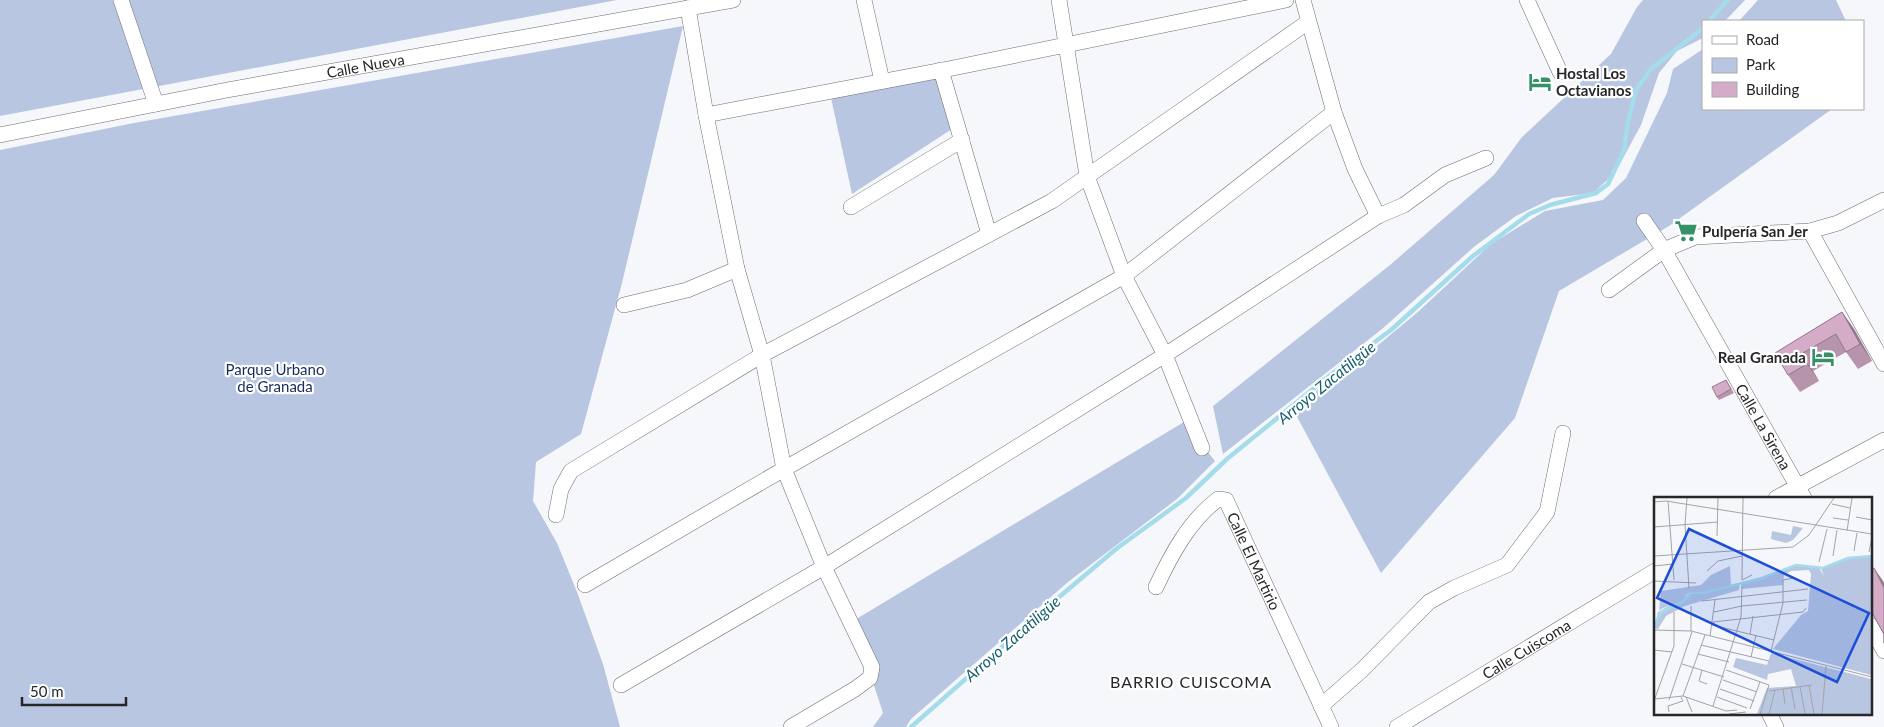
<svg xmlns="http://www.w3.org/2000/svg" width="1884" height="727" font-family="Lato,sans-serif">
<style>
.green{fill:#b8c6e2}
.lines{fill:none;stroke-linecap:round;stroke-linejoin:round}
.stream{stroke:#a5dceb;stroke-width:4.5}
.minor-casing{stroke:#6b6d70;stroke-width:16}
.minor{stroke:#fff;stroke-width:15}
.wall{fill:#b694ac}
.shaded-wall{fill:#94788c}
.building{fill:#d4acc8;stroke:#94788c}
.labels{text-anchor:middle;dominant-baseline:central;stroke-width:4.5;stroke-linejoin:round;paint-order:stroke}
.street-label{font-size:15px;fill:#272729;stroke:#fff}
.poi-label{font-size:15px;font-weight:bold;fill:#272729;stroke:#fff;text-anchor:start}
.park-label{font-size:15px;fill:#182c5c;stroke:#fff}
.water-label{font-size:16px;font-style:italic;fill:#175e6f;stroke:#fff}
.neighbourhood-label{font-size:16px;letter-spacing:1px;fill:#272729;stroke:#fff}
.inset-river{fill:none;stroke:#a5dceb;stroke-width:2.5}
.inset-road{fill:none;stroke:#a3a4a6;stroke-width:1}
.view{fill:#1d4ed8;fill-opacity:0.15;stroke:#1d4ed8;stroke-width:2.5}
.inset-edge{fill:none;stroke:#272729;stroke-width:2.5}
</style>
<rect width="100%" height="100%" fill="#f5f7fa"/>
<g class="green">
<polygon points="0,0 617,0 0,116"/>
<polygon points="1643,0 1745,0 1725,21 1703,21 1703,38 1677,51 1659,73 1641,125 1615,173 1593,193 1553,198 1516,216 1475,246 1382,329 1223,454 1213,406 1390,265 1494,175 1522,137 1611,54 1637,7"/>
<polygon points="1758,0 1836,0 1846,21 1739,21"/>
<polygon points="683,26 622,283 581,434 536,462 533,501 557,543 577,592 603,664 620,727 0,727 0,150 134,123"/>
<polygon points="1703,49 1703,109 1832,109 1669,226 1559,291 1515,418 1381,573 1295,413 1327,380 1377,346 1419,311 1491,244 1545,211 1603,200 1626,178 1667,93 1673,69"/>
<polygon points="936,78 952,129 852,194 831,98"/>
<polygon points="1184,422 1215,461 1177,499 1068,582 911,719 906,727 873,727 883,713 853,621"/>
</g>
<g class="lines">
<g class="stream">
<polyline points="1709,21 1728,0"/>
<polyline points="911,727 1058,598 1116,549 1186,498 1227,459 1329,376 1391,330 1473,256 1529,214 1550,205 1596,193 1608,184 1624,150 1628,122 1636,90 1651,69 1703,28"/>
</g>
<defs>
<g id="minor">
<polyline points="121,0 156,104"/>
<polyline points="864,0 882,81"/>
<polyline points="1059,0 1087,176 1124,276 1165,355 1202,448"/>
<polyline points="1303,0 1334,112 1355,169 1378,216"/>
<polyline points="1527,0 1560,72"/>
<polyline points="688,8 706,115 737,269 762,355 784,469 824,567 872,667 870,678 855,689 791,727"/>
<polyline points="941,70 989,234"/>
<polyline points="706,115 953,68 1286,0"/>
<path id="s1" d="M0 135 227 90 733 0"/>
<polyline points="851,207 962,140"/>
<path id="s2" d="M1644 221 1664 250 1804 498"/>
<polyline points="1810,231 1884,364"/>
<polyline points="1609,290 1664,250 1695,237 1810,231 1838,223 1884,200"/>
<polyline points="624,305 687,290 737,269"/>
<polyline points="1776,498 1884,440"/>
<polyline points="556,515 561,489 571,471 762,355 1052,201 1308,22"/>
<polyline points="585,585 784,469 1124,276 1334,112"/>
<path id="s3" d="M1156 587C1171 555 1189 521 1218 499L1226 500 1331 727"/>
<polyline points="1870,625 1884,651"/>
<polyline points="621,685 824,567 1165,355 1378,216 1404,205 1445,175 1486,158"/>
<polyline points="1321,706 1362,670 1429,602 1454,588 1507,565 1547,512 1563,433"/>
<polyline points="1769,713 1776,727"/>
<path id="s4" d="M1397 727 1655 571"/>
</g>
</defs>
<use href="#minor" class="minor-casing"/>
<use href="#minor" class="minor"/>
</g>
<g class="wall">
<polygon points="1842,312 1854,329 1872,361 1858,369 1846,352 1813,371 1819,381 1800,392 1788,375 1775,353"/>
<polygon points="1726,380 1734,393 1719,400 1717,397"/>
</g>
<g class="shaded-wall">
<polygon points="1842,312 1854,329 1872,361 1860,344"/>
<polygon points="1801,354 1813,371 1819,381 1807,364"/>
<polygon points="1874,568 1883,581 1884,583 1884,588"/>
</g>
<g class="building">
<polygon points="1842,312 1860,344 1846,352 1836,334 1801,354 1807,364 1788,375 1775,353"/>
<polygon points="1726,380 1731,389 1717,397 1712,387"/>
<polygon points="1874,568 1884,588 1884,643 1884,634 1870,609 1870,570"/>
</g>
<defs>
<symbol id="hotel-bare" viewBox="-9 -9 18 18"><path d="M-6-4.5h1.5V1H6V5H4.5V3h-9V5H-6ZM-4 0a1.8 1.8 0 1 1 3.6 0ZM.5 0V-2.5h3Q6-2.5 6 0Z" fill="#359168" stroke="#fff" stroke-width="2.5" paint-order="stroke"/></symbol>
<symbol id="supermarket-bare" viewBox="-9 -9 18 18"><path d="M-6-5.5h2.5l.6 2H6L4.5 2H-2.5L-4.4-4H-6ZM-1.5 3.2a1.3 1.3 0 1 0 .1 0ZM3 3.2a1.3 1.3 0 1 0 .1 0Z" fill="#359168" stroke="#fff" stroke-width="2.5" paint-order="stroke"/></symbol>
</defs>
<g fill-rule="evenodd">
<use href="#hotel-bare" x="1524" y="66" width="32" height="32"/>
<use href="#supermarket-bare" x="1670" y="215" width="32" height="32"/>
<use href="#hotel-bare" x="1807" y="341" width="32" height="32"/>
</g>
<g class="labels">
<g class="street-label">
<text stroke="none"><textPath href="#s1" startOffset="372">Calle Nueva</textPath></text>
<text stroke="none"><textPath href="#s2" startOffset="238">Calle La Sirena</textPath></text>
<text stroke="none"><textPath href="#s3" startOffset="184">Calle El Martirio</textPath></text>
<text stroke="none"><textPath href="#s4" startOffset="151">Calle Cuiscoma</textPath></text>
</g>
<g class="poi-label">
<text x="1556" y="73">Hostal Los<tspan x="1556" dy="17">Octavianos</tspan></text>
<text x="1702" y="231">Pulpería San Jer</text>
<text x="1806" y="357" text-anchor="end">Real Granada</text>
</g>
<g class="park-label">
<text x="275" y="369">Parque Urbano<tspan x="275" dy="17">de Granada</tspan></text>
</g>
<g class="water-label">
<text transform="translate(1326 382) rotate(-39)">Arroyo Zacatiligüe</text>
<text transform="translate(1012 638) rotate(-41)">Arroyo Zacatiligüe</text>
</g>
<g class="neighbourhood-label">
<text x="1191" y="681">BARRIO CUISCOMA</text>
</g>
</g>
<g transform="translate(1654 497)">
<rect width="218" height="218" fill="#f5f7fa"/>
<path d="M139 29 149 31 139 43 132 46 117 42 118 34 137 38ZM217 59V178L119 152 147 118 154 114 157 77 155 73 137 74 130 78 129 88 88 92 87 87 142 69 165 71 170 79 167 71 200 60ZM76 69 77 88 51 96H35L26 104 5 113 7 94 47 88 57 78ZM86 88 85 93 31 109 12 119 4 132 0 131 4 115 36 97ZM117 156 217 182V217H103L113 191 142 189 137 172 114 177 113 183 79 170 82 161 113 168Z" fill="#b8c6e2"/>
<path class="inset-river" d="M0 130 7 115 30 104 37 96H49L108 81 142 68 169 71 194 61 218 59"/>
<path class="inset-road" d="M33 1 31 28 35 91M89 1 88 83 98 78M14 4 20 83M0 5 12 4 218 37M178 7 196 11M202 20 218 23M179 21 194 23M0 30 64 25M193 34 198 1M63 39 64 1M200 54 203 36M215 55 218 40M0 59 139 50 155 38 180 1M179 59 183 33M165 65 173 32M0 69 19 67M53 74 64 64 88 59M0 84 42 86M48 104 154 92M60 115 88 109 153 103M59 125 149 115 152 111M58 128 120 143M0 133 37 134 218 180M37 134V109M96 137 99 119M56 139 61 103M47 148 115 164M0 151V206M0 153 18 155M117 154 129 106V83L140 81M44 157 75 165M97 160 102 138M28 167 70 180M48 173 45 184 53 187M72 173 115 188 106 217M69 183 103 195M155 188 160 217M146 189 151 217M137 190 141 212M66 192 100 204M129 192 131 207M115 194 158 188M29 199 51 138M32 200 38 215M63 200 93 211M1 201 20 149V115M1 202 29 199 72 214 83 213M15 203 38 135M59 209 87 120 88 89M96 212 106 185M15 215 14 209 29 204 27 200M75 217 92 215M115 217 121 193M168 217 172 169"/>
<path class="view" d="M35 32 215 116 183 185 3 101Z"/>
<rect width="218" height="218" class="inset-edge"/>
</g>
<rect x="1702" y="20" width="162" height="90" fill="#ffffff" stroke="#a9a9a9"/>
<rect x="1712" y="36" width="25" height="8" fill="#ffffff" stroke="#a9a9a9"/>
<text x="1746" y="45" font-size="15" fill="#272729">Road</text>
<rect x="1712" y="58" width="25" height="15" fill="#b8c6e2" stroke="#a9a9a9"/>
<text x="1746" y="70" font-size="15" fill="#272729">Park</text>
<rect x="1712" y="82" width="25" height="15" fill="#d4acc8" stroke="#a9a9a9"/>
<text x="1746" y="95" font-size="15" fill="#272729">Building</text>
<path d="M22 697v8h104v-8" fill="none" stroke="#272729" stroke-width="2.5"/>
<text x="30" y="697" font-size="15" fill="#272729" stroke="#ffffff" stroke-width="4" paint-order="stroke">50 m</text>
</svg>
